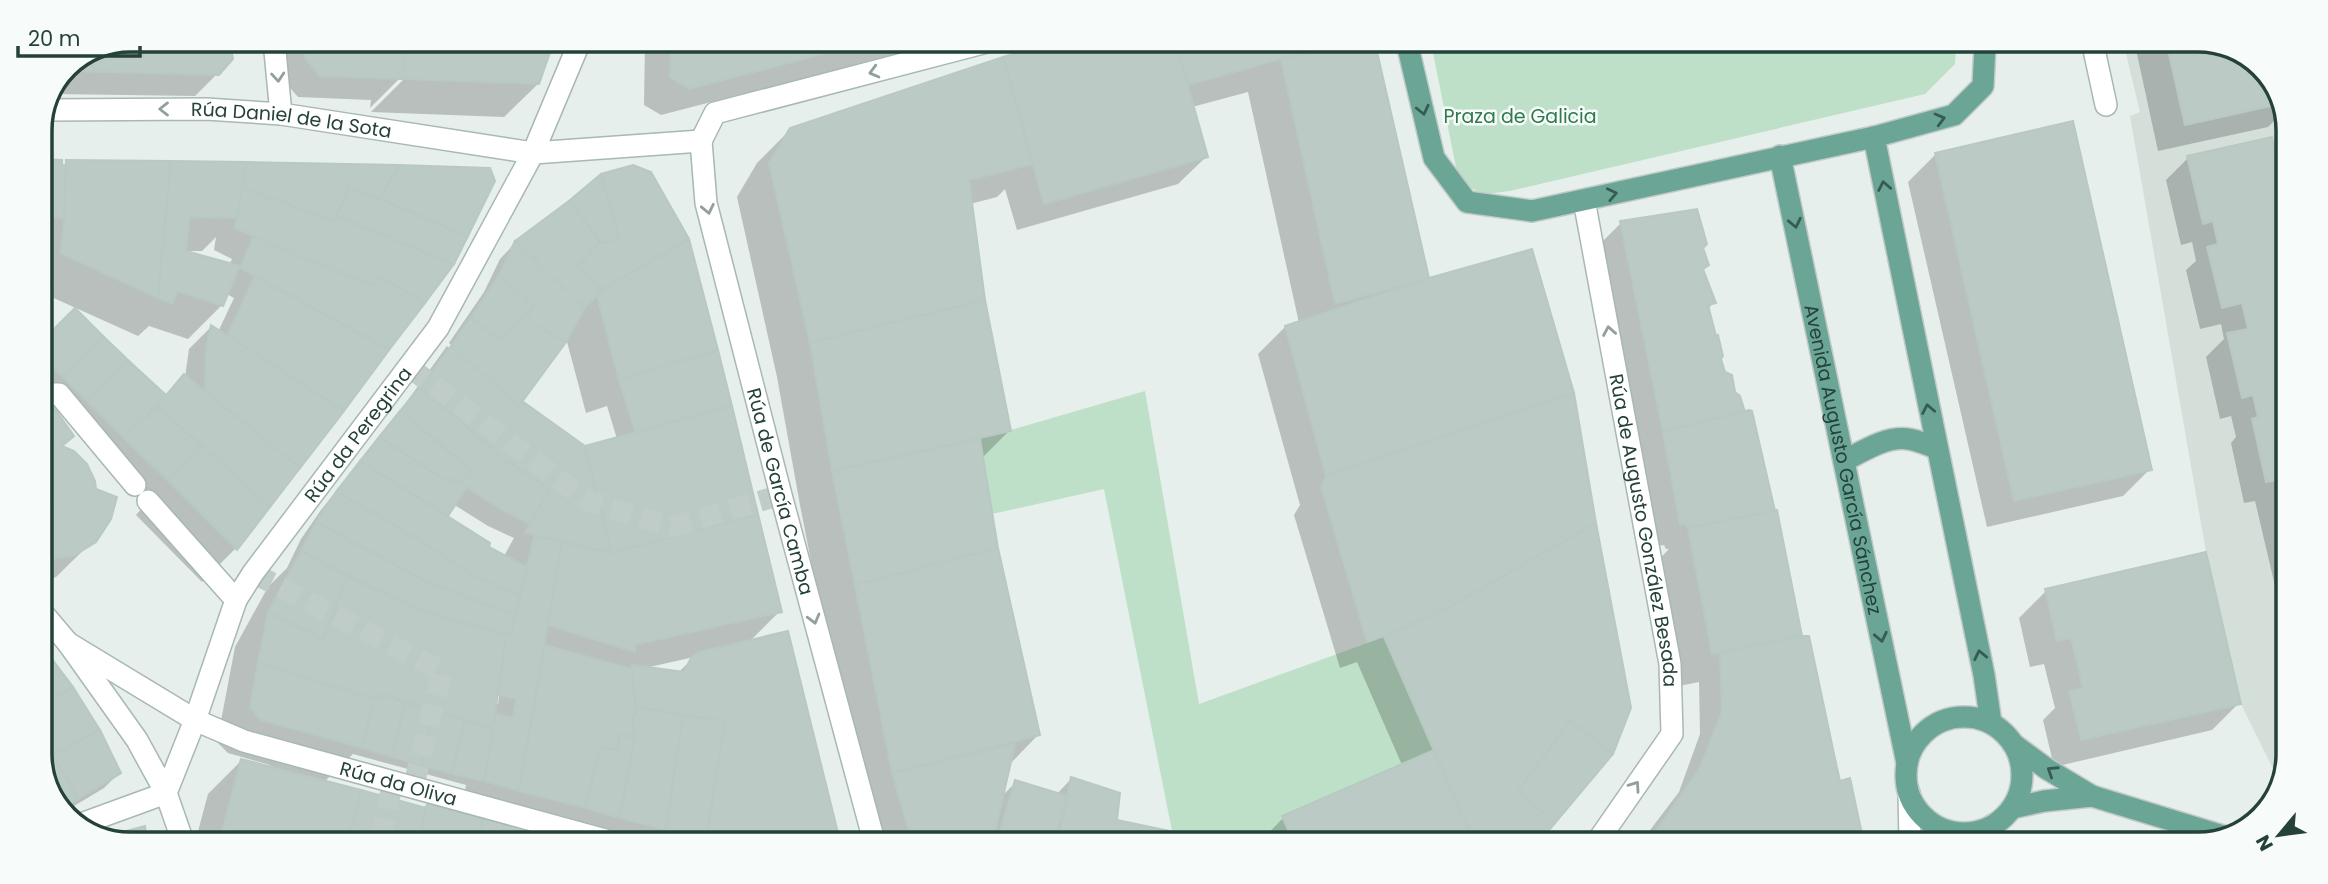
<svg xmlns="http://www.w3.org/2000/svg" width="2328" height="884" font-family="Poppins,sans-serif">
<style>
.built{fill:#d4dfda}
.green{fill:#bfe0c8}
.shadow{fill:#0003;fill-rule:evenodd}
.building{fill:#bbcac4;stroke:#b8c9c2;stroke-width:2}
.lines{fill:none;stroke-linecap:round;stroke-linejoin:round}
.minor-tunnel{stroke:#bfccc8;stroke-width:21;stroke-dasharray:21 10;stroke-linecap:butt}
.minor-casing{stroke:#a8b8b2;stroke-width:24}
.major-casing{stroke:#c2cac8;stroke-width:24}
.minor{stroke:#fff;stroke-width:21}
.major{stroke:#6aa596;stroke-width:21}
.oneway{stroke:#92a09c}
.oneway2{stroke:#365b51}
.labels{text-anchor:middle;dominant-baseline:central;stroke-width:5;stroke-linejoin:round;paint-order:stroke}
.park-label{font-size:19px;fill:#2d7a4b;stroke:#f7fbf9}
.street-label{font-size:19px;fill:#24423a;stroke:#f7fbf9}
.rim{fill:none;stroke:#24423a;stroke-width:3.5}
</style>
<rect width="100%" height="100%" fill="#e6efeb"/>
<polygon class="built" points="2124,45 2227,45 2269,76 2288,124 2281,785 2241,704 2206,552 2130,116 2140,112"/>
<g class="green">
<path d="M1431 43 1956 45 1955 64 1925 94 1510 191C1482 195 1475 196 1457 172Z"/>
<polygon points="1145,391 1199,704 1384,637 1434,750 1283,816 1293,842 1208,841 1207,839 1172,831 1104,489 992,514 980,439"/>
</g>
<g class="shadow">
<polygon points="130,40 217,74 195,96 55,94 67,66"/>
<polygon points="278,41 552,41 538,84 504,117 371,112 406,77 401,77 370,108 371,100 298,97 284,81"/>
<polygon points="645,41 941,42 661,115 644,105"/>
<polygon points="1059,42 1372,43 1428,280 1612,753 1537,842 1260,842 1283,818 1402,765 1357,662 1340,668 1294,515 1300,505 1258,354 1285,327 1299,323 1248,92 1192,107 1206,157 1178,184 1017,230 1005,189 997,197 970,204 984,300 1010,430 981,459 996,549 1038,735 1009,765 1002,796 1016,782 1056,795 1071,779 1116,821 1206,841 884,841 873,802 859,806 800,505 777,377 737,197 757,163 791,129"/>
<polygon points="2135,45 2227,45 2269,76 2283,112 2268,127 2158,151"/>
<polygon points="2287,144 2284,602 2279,603 2255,501 2244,503 2231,443 2236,437 2231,416 2220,419 2206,357 2224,339 2221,324 2200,329 2186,270 2196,261 2192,242 2181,245 2166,180 2188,158 2275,157"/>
<polygon points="1936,154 2150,469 2123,496 1987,527 1908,182"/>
<path d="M40 161 60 168 67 162 493 181 452 263 235 549 202 582 136 515 153 496 40 385V346L75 311 165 396 185 377 189 349 211 327 218 332 234 298 227 294 222 305 188 339 149 326 138 336 47 295 40 311ZM216 237 214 250 232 259 229 265 184 251H202Z"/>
<polygon points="1621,223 1702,248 1701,270 1714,302 1708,309 1719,359 1800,635 1838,783 1862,843 1641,842 1679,792 1700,734 1699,682 1679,686 1655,563 1669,549 1666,549 1664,545 1658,546 1599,245"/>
<path d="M516 242 717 351 780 611 749 642 838 841 635 840 568 822 463 803 466 785 353 754 324 782 422 809 428 803 574 840 196 839 208 794 241 761 269 768 270 765 228 753 217 742 235 647 268 587 287 568 301 539 321 510 400 411 447 346 518 407V403L449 343 484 292 500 259ZM566 338 586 413 607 406 617 439 585 448 520 402ZM453 504 488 526 514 538 504 556 488 548 445 516ZM505 632H508L498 704 495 703ZM694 657 678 673 645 668Z"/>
<polygon points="40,416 72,436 61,447 104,530 56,577 40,583"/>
<polygon points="2046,591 2239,703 2212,730 2054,767 2043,720 2055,708 2044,664 2030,667 2019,618"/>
<polygon points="40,647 119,773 104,788 64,812 59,808 40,760"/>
</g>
<g class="building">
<polygon points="130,40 230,40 233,59 219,75 72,71 74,64"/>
<polygon points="303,41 399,41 401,54 406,54 402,79 320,76 305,58"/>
<polygon points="399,41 554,41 539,84 402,79 406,54 401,54"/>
<polygon points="671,42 869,42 689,89 670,77"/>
<polygon points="1053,42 1176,43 1208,157 1044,204 1003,57"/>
<polygon points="1176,43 1359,43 1281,59 1188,85"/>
<polygon points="1359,43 1375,43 1429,278 1335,304 1281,59"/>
<polygon points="2167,45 2227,45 2269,76 2280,104 2185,125"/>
<polygon points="1003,57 1033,164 969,180 985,300 810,343 769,163 790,128"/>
<polygon points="2073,121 2152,470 2014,501 1935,153"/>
<polygon points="2272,137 2284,194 2287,193 2285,514 2277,480 2266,482 2252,419 2258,417 2253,395 2242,398 2227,333 2248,329 2242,303 2222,308 2207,247 2218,244 2213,221 2203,224 2187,156"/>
<polygon points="40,159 62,160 62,165 66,166 64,218 40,217"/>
<polygon points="66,160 171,161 158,298 60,253 64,227"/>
<polygon points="171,161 247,162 238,218 190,217 186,251 240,266 223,306 177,291 173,304 158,298"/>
<polygon points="247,162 399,165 380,199 349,187 335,221 242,188"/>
<polygon points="399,165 490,168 495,181 468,236 380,199"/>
<polygon points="633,165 651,172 689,239 602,290 578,265 600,242 605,243 619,238 601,174"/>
<polygon points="601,174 619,238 605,243 600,242 569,201"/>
<polygon points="349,187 468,236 454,264 337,216"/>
<polygon points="242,188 335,221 337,216 454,264 425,303 380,277 374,286 275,247 235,228"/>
<polygon points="569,201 600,242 578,265 602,290 585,308 515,241"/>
<polygon points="1697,209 1707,244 1703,248 1709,265 1703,269 1716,303 1708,305 1716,336 1718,335 1723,356 1721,359 1725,372 1732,375 1735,392 1740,396 1745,412 1663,432 1620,221"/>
<polygon points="253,237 374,286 380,277 425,303 389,350 240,268"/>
<polygon points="689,239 718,350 619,380 597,296 602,290"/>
<polygon points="515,241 585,308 566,342 542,329 525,315 535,307 499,275"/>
<polygon points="1532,249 1574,393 1326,476 1285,326 1429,278"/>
<polygon points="499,275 535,307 498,340 471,317"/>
<polygon points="255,276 389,350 344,411 227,336"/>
<polygon points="40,278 54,283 40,316"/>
<polygon points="985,300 1011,431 832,471 810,343"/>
<polygon points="75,308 103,336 63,377 40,355 40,343"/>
<polygon points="525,315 542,329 566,342 519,406 451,346 471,317 498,340"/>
<polygon points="211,325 344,411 300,468 235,416 205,389 206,348"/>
<polygon points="103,336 129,361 88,402 63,377"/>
<polygon points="451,346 519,406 522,401 585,446 612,553 525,533 549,489 504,459 420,387"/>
<polygon points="718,350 732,406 635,432 619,380"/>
<polygon points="129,361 166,395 124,438 88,402"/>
<polygon points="184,374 300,468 270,507 157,406"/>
<polygon points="420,387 504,459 549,489 530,524 504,511 459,483 471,469 400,411"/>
<polygon points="1574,393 1596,523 1449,607 1412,626 1367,642 1321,486 1326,476"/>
<polygon points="53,406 74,436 62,446 74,451 87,464 95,481 96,489 117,497 111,519 96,542 73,556 46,560 40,560 40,414"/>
<polygon points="157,406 201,445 168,481 124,438"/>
<polygon points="732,406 758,514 612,553 585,446"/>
<polygon points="1749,410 1752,411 1775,511 1688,528 1686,524 1680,525 1663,432"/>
<polygon points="400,411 471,470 459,483 452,479 449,483 379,437"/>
<polygon points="379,437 449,483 452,479 467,487 448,516 360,461"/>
<polygon points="980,439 998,548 855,585 832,471"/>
<polygon points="201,445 270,507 237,550 168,481"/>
<polygon points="360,461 490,543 489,547 527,567 520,596 474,576 395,525 336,492"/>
<polygon points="336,492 395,525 474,576 520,596 516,615 429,583 316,522"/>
<polygon points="1777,510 1802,636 1712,654 1688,528"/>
<polygon points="758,514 782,612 634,645 635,652 548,625 562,542 612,553"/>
<polygon points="316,522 429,583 516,615 511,635 421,611 301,551"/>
<polygon points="1596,523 1631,708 1613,754 1570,721 1518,791 1555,823 1539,842 1474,842 1384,637 1449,607"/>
<polygon points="534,536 562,542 519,791 484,781 495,714 513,717 516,699 498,695 506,635 511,635"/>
<polygon points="998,548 1040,735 892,773 855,585"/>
<polygon points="301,551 347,576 324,639 268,612"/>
<polygon points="2206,552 2241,704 2081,740 2069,691 2083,688 2071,638 2057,641 2045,589"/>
<polygon points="347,576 421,611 506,635 493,728 382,694 379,700 375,697 374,699 258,662 268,612 324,639"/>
<polygon points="788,631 840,841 706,840 725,721 634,707 632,665 684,672 691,658 699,652"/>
<polygon points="1802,636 1809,636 1837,768 1700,768 1722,711 1720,652"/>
<polygon points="40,643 73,687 40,706"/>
<polygon points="545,645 632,669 636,714 632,715 634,738 620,734 617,750 601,747 585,808 519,791"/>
<polygon points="258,662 374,699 362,748 261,720 250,708"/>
<polygon points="73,687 100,730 53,755 40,733 40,706"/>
<polygon points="382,694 405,703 392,757 362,748 375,697 379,700"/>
<polygon points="405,703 434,711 421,765 392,757"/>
<polygon points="634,707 683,715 666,830 620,818 635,732 632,715 636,714"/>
<polygon points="434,710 465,720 452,774 421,765"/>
<polygon points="683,715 725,721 706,840 666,830"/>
<polygon points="465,720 493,728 484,781 452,774"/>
<polygon points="1570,721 1613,754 1555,823 1518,791"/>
<polygon points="100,730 121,773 78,799 53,755"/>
<polygon points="40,733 78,799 60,809 40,760"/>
<polygon points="620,734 634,738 620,818 585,808 601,747 617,750"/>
<polygon points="1015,744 993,841 912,841 892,773"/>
<polygon points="1434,750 1474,842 1293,842 1282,816"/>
<polygon points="241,759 361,790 349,839 220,839"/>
<polygon points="1700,768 1837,768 1840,781 1850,778 1864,843 1648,842"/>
<polygon points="1071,777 1120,793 1117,820 1207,839 1208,841 1058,841"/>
<polygon points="1015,780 1067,796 1054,841 997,841"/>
<polygon points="361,790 426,808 419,840 349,839"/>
<polygon points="428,801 484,815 478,840 419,840"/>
<polygon points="484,815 546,831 543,840 478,840"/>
<polygon points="145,826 147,839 100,838"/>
</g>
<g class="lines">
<g class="minor-tunnel">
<polyline points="409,367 588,501 672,527 781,495"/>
<polyline points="253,573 442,671 413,788"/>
<polyline points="380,839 393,782"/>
<polyline points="526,840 530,820"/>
</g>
<defs>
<g id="minor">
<polyline points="274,41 281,114"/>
<polyline points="2093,45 2106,105"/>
<path id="s1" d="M47 110 206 109 281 114 533 153 701 141"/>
<path id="s2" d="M701 141 706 203 781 495 874 841"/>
<polyline points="701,141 715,113 987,42"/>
<path id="s3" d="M1584 200 1670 664 1672 734 1597 842"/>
<polyline points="40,394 59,394 135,485"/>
<polyline points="148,501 236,600"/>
<polyline points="40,610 68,643 137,740 166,793 182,839"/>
<path id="s4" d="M68 643 195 720 244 741 605 840"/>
<path id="s5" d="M166 793 195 720 236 600 253 573 438 328 533 153 580 41"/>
<polyline points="1909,793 1910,843"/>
<polyline points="81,824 166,793"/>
<polyline points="1975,843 1993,825"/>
</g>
<g id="major">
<polyline points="1407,43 1434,158 1467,202 1532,211 1874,137 1954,115 1983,86 1985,45"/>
<polyline points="1874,137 1984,675 1991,723"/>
<path id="s6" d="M1780 156 1907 763"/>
<path d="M1844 461C1863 451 1886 436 1908 439 1917 440 1927 445 1936 448"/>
<circle cx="1964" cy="775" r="58"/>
<polyline points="2013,744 2047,769 2092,796 2223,836"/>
<polyline points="2012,808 2044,801 2092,796"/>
</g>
</defs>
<use href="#minor" class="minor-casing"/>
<use href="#major" class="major-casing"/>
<use href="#minor" class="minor"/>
<use href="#major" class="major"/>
</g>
<defs><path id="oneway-chevron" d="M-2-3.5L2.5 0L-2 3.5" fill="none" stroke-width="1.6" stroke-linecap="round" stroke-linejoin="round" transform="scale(1.75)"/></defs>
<g class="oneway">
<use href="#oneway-chevron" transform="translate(874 72) rotate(165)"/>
<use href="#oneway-chevron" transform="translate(278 77) rotate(85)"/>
<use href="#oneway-chevron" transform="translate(164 109) rotate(180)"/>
<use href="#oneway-chevron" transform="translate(708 209) rotate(78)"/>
<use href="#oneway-chevron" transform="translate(1609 331) rotate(-100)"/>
<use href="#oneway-chevron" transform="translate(814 619) rotate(75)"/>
<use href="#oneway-chevron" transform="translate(1635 786) rotate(-55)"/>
</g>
<g class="oneway2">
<use href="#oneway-chevron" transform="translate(1423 110) rotate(77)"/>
<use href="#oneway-chevron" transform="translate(1940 119) rotate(-15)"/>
<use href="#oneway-chevron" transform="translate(1884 186) rotate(-101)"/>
<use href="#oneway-chevron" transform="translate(1612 194) rotate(-12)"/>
<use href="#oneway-chevron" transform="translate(1795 223) rotate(78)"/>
<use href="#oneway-chevron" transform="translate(1928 409) rotate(-101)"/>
<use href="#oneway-chevron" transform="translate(1881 637) rotate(78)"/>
<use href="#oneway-chevron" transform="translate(1980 655) rotate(-102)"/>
<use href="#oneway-chevron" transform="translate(2052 771) rotate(-147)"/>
</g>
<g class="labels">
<g class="park-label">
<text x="1520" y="116">Praza de Galicia</text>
</g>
<g class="street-label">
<text stroke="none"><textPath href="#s1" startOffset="245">Rúa Daniel de la Sota</textPath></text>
<text stroke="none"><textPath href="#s5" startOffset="411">Rúa da Peregrina</textPath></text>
<text stroke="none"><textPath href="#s6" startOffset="310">Avenida Augusto García Sánchez</textPath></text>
<text stroke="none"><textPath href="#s2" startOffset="360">Rúa de García Camba</textPath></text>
<text stroke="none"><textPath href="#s3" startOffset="336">Rúa de Augusto González Besada</textPath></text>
<text stroke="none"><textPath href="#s4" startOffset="362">Rúa da Oliva</textPath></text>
</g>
</g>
<path d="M0 0H2328V884H0ZM130 52H2198A78 78 0 0 1 2276 130V754A78 78 0 0 1 2198 832H130A78 78 0 0 1 52 754V130A78 78 0 0 1 130 52Z" fill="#f7fbf9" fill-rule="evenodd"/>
<path class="rim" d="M130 52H2198A78 78 0 0 1 2276 130V754A78 78 0 0 1 2198 832H130A78 78 0 0 1 52 754V130A78 78 0 0 1 130 52Z"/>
<g transform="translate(2279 835) rotate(241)" stroke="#f7fbf9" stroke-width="5" paint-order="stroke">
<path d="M0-5L12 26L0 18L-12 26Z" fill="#24423a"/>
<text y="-10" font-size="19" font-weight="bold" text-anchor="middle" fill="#24423a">N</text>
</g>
<path d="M18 46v10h122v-10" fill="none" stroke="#24423a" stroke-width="3.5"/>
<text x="28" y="46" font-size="21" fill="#24423a" stroke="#f7fbf9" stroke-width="5" paint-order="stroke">20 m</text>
</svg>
